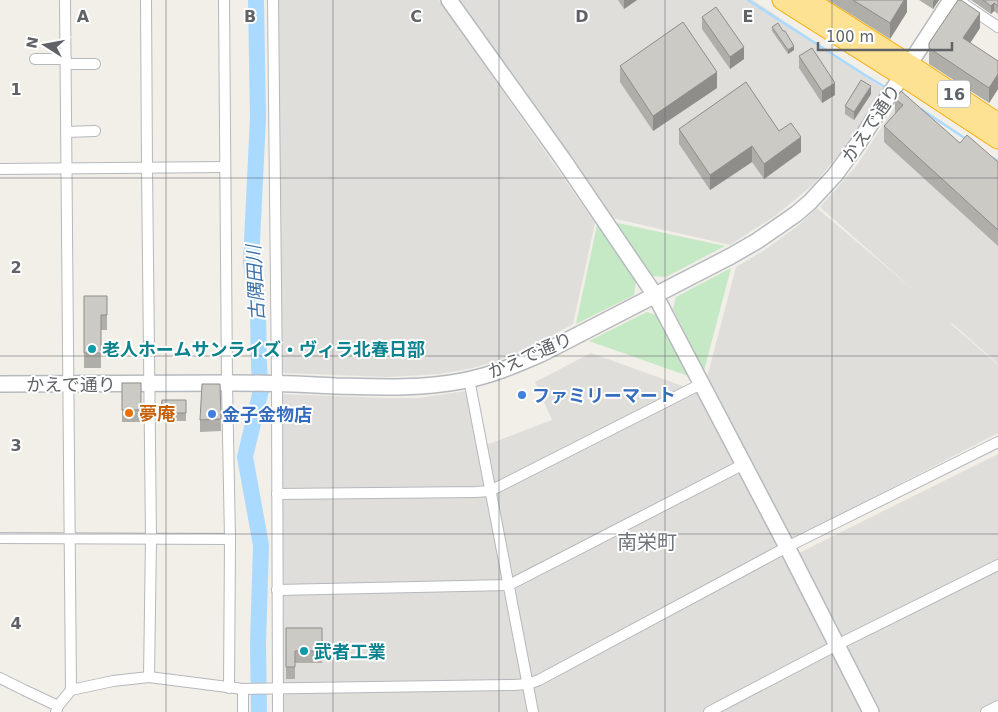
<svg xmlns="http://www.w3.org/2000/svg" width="998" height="712" font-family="'DejaVu Sans','Noto Sans JP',sans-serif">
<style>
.industrial{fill:#e0deda}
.green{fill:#c5e8c5}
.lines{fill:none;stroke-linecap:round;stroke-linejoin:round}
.stream{stroke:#aadaff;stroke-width:2.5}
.river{stroke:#aadaff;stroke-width:16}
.street-casing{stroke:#b5b8bc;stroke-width:12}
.secondary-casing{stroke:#b6babf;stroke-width:18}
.highway-casing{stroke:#f9ab00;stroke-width:21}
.street{stroke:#fff;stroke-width:10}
.secondary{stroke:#fff;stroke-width:15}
.highway{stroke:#fde293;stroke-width:19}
.wall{fill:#afaea9}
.shaded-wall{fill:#8f8d8a}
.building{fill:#cccac5;stroke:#8f8d8a}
.grid{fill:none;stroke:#5f6368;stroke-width:1;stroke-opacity:0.55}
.culture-dot{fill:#0f9aa8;stroke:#fff;stroke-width:2}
.shop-dot{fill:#3f7fe0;stroke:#fff;stroke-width:2}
.food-dot{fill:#e8710a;stroke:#fff;stroke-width:2}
.labels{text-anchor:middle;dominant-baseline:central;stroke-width:4;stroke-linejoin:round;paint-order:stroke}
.shield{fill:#fff;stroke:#8f9295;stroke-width:1}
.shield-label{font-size:16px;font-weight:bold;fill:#5f6368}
.street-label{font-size:18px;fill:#5f6368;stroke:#fff}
.culture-label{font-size:18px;font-weight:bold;fill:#0d838f;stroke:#fff;text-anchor:start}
.shop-label{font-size:18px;font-weight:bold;fill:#366cbe;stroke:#fff;text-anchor:start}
.food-label{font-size:18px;font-weight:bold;fill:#c56008;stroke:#fff;text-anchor:start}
.water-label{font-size:19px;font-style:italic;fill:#4174aa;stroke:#fff}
.quarter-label{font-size:20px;fill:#70757a;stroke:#fff}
.grid-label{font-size:16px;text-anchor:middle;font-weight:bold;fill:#5f6368;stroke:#fff;stroke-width:4;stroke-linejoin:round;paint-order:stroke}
</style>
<rect width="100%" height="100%" fill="#f1efe8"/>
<g class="industrial">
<polygon points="279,0 439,0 595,223 573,324 531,347 500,360 473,368 440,374 387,377 284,373 281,369"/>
<polygon points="459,0 753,0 883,88 846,146 814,184 775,216 730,245 612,218"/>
<polygon points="898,102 998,169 998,364 952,323 951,324 998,365 998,433 785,543 705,385 736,267 766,249 800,224 817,208 916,292 820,207 857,165"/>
<polygon points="591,353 705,394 791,557 998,454 998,712 282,712 281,394 385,398 418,398 466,391 478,448 552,420 535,382"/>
</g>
<g class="green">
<polygon points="613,222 725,246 666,277 652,276"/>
<polygon points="597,225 636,281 634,295 576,324"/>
<polygon points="731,268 704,371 673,309 676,297"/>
<polygon points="647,312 659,316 691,377 589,341"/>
</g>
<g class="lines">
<g class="stream">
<polyline points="748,0 865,75 888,89"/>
<polyline points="921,109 966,139"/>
<polyline points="991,157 998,161"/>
</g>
<polyline class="river" points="256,0 258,118 251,262 258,316 259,367 261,390 245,457 261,545 258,643 259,712"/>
<defs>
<g id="street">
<polyline points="146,0 147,168 151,538 149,677"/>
<polyline points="224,0 227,383 230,539 229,688"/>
<polyline points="273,0 277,383 278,712"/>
<polyline points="958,0 998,27"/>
<polyline points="35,59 66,59"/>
<polyline points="66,64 95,64"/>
<polyline points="66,132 95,131"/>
<polyline points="0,169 225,167"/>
<polyline points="469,379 533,712"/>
<polyline points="277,494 476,492 490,491 701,384"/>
<polyline points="0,538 230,539"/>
<polyline points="277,590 509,585 744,464"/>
<polyline points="0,678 24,690 58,706"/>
<polyline points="243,689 243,712"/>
<polyline points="71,690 113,681 149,677 243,689 514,685 528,684 539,680 787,547 998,442"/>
<polyline points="56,712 58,706 71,690 65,0"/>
<polyline points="709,712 837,645 998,565"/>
<polyline points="986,712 998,706"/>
</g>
<g id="secondary">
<polyline points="449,0 562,158 655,295 785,543 871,712"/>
<path d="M0 384 233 383C267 383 302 384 336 386 378 387 420 389 462 381 490 376 516 365 541 354L731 256 757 241 796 214 810 202 835 175 857 145 951 0"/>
</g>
<g id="highway">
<polyline points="782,0 902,76 998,139"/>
<polyline points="808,0 909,64 998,123"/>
</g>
</defs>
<use href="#street" class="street-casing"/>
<use href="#secondary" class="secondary-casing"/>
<use href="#highway" class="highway-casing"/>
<use href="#street" class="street"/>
<use href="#secondary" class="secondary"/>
<use href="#highway" class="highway"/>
</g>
<g class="wall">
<polygon points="618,0 637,0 624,9"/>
<polygon points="828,0 907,0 907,12 890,39"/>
<polygon points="919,0 939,0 933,9"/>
<polygon points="971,0 998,0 998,14 994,11 991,14"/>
<polygon points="702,17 744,59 730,69 702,29"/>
<polygon points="772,27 783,31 794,50 788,54 772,31"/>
<polygon points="980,28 970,43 998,61 998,89 989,103 929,64 929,43"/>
<polygon points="799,56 835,95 822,103 799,68"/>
<polygon points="620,66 717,88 653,131 620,82"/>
<polygon points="871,94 854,120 845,114 845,106"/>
<polygon points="895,99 960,143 998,162 998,246 884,142 884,126 895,114"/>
<polygon points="679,129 779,131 801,152 764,179 752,162 710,190 679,144"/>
<polygon points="84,296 107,296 107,330 101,330 101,368 84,368"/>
<rect x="122" y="383" width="19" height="39"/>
<polygon points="220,384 221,431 200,432 200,420"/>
<polygon points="162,400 186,400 186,421 161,421"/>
<polygon points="286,628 322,628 322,663 295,663 295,679 286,679"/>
</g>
<g class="shaded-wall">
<polygon points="624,0 637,0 624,9"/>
<polygon points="904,0 907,0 907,12 890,39 890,23"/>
<polygon points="934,0 939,0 933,9 933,1"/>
<polygon points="994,3 994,11 991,14 991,6"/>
<polygon points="980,13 980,28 963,54 963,38"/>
<polygon points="794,46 794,50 788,54 788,50"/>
<polygon points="744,47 744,59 730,69 730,57"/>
<polygon points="717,72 717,88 653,131 653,116"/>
<polygon points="998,74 998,89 989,103 989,88"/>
<polygon points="835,83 835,95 822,103 822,91"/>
<polygon points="871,86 871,94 854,120 854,112"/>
<polygon points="801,137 801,152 764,179 764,164"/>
<polygon points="752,146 752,162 710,190 710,175"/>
</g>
<g class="building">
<polygon points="853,0 904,0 890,23"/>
<polygon points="958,0 961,0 980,13 963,38 998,61 998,74 989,88 929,48 929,43"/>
<polygon points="983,0 998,0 998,6 994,3 991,6"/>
<polygon points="716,7 744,47 730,57 702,17"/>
<polygon points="683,22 717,72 653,116 620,66"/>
<polygon points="778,23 783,31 785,31 794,46 788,50 772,27"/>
<polygon points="812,48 835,83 822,91 799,56"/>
<polygon points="861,80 871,86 854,112 845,106"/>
<polygon points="746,82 779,131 791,123 801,137 764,164 752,146 710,175 679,129"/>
<polygon points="901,91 960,143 967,135 998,162 998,230 884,126 903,105 895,99"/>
<polygon points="84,296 107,296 107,315 101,315 101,353 84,353"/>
<rect x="122" y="383" width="19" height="27"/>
<polygon points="202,384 220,384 221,419 200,420"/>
<polygon points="162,400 186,400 186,413 161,413"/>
<polygon points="286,628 322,628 322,651 295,651 295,667 286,667"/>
</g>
<path class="grid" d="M166 0V712M333 0V712M499 0V712M665 0V712M832 0V712M0 178H998M0 356H998M0 534H998"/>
<g class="culture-dot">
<circle cx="92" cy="349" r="5"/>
<circle cx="304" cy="651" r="5"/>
</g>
<g class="shop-dot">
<circle cx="522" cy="395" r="5"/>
<circle cx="212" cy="414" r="5"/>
</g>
<circle class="food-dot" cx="129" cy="413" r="5"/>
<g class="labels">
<rect class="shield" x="938" y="80.5" width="32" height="27" rx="4"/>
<g class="shield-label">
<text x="954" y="94">16</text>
</g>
<g class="street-label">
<text transform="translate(871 123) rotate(-56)">かえで通り</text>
<text transform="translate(530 355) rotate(-23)">かえで通り</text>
<text x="71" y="384">かえで通り</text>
</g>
<g class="culture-label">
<text x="102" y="349">老人ホームサンライズ・ヴィラ北春日部</text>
<text x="314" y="651">武者工業</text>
</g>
<g class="shop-label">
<text x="532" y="395">ファミリーマート</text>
<text x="222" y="414">金子金物店</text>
</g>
<g class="food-label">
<text x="139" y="413">夢庵</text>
</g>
<g class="water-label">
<text transform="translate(255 283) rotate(-93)">古隅田川</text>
</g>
<g class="quarter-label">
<text x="647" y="542">南栄町</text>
</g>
</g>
<g class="grid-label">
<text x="83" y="22">A</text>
<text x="250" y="22">B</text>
<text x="416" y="22">C</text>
<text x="582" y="22">D</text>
<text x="748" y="22">E</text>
<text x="16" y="95">1</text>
<text x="16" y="273">2</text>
<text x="16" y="451">3</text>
<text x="16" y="629">4</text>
</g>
<g transform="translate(45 45) rotate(281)" stroke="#ffffff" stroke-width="4" paint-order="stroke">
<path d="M0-4L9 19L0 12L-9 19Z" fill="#5f6368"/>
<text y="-8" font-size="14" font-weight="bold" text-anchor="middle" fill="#5f6368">N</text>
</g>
<path d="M818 42v8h134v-8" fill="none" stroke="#5f6368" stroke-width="2.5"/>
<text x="826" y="42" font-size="15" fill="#5f6368" stroke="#ffffff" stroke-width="4" paint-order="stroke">100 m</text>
</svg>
